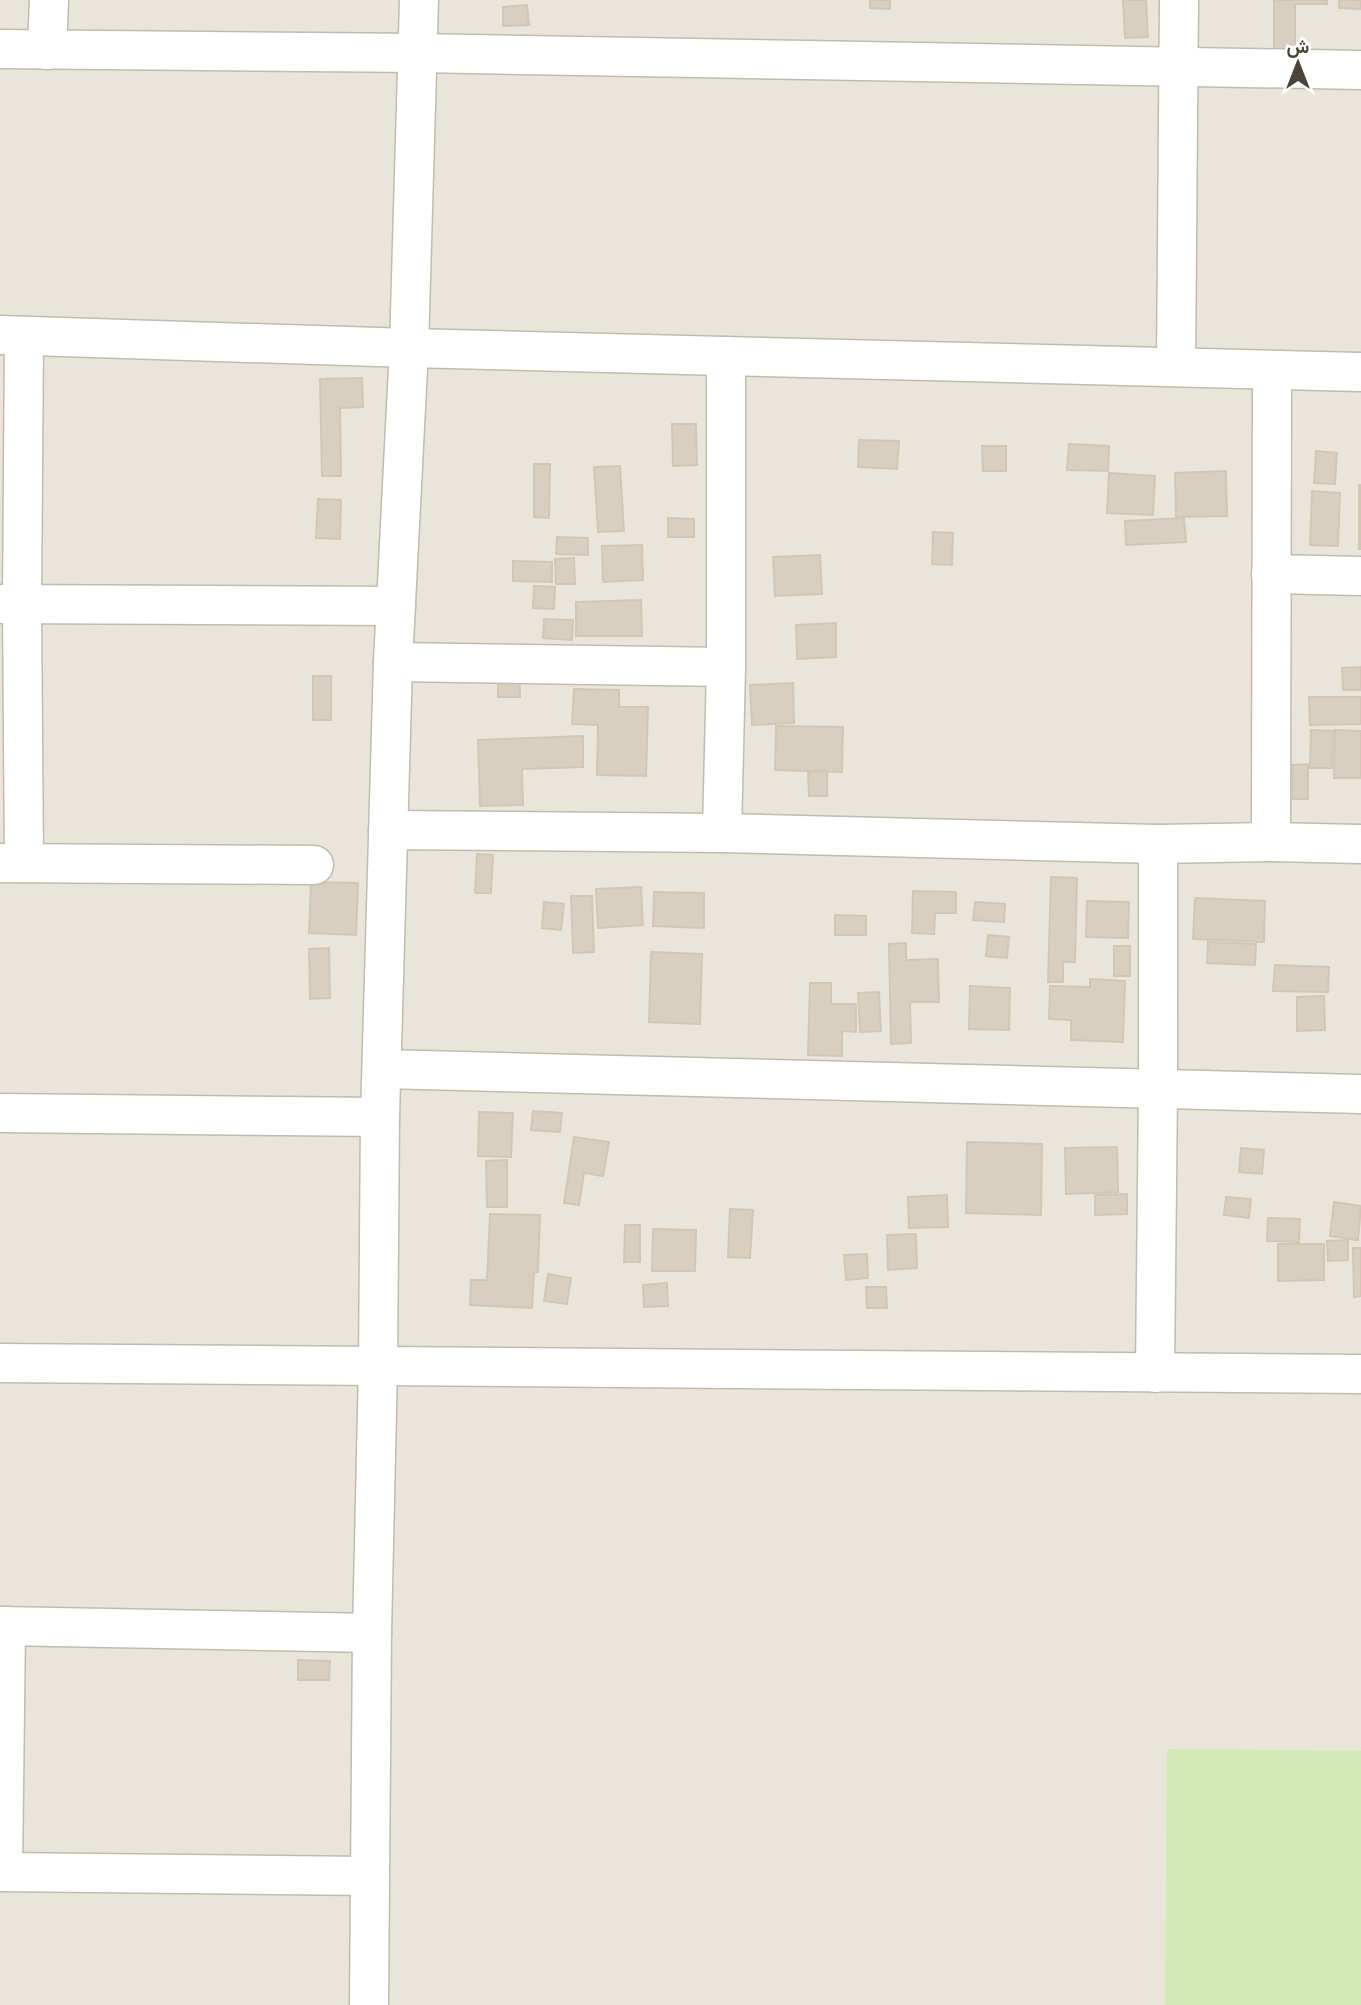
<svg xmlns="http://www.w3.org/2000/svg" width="1361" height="2005" font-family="Manrope,Vazirmatn,sans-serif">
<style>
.residential{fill:#eae5da}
.green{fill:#d2eab5}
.building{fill:#d8cfc1;stroke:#d3c7b4;stroke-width:2}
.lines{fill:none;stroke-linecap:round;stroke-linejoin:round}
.street-casing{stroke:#c2bbae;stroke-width:41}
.street{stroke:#fff;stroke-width:38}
</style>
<rect width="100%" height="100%" fill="#f6f3ec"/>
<rect class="residential" x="0" y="0" width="1361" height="2005"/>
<polygon class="green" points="1167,1749 1361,1751 1361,2005 1165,2005"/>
<g class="building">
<polygon points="870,0 890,0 890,9 870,8"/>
<polygon points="1123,0 1146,0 1148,37 1125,38"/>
<polygon points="1274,0 1327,0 1327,4 1295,4 1295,51 1274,51"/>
<polygon points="1339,0 1361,0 1361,9 1339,8"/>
<polygon points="527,5 529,25 503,26 503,7"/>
<polygon points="362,378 363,407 340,408 341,476 322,476 320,379"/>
<polygon points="672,424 696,424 697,465 673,466"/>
<polygon points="859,440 899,441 897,469 858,467"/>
<polygon points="1069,444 1109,446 1108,471 1067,470"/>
<polygon points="982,446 1006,446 1006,471 983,471"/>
<polygon points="1316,451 1337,453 1335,484 1314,483"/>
<polygon points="534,464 550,464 549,518 534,517"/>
<polygon points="620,466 624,531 598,532 594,467"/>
<polygon points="1226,471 1227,516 1176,517 1175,473"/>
<polygon points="1109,473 1155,476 1153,515 1107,513"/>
<rect x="1359" y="485" width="2" height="64"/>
<polygon points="1312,491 1340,493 1338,546 1310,545"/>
<polygon points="318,499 341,500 340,539 316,538"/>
<polygon points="668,518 694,519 694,537 668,537"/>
<polygon points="1184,518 1186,542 1126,545 1125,521"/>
<polygon points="933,532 953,533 952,565 932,564"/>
<polygon points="557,537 588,538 588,555 556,554"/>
<polygon points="642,545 643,580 603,582 602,546"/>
<polygon points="820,555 822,594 775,596 773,557"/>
<polygon points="574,558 575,584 556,584 555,559"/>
<polygon points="513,561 552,562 552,582 513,581"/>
<polygon points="534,586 555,587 554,609 533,608"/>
<polygon points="641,600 642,636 576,636 576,602"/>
<polygon points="544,619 573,620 572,640 543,638"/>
<polygon points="836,623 836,657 797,659 796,625"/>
<polygon points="498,657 519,657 520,697 498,697"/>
<polygon points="1361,667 1361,690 1343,690 1342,668"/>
<rect x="313" y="676" width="18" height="44"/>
<polygon points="793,683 794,723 752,725 750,685"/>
<polygon points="574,689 619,690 619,707 648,707 646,776 597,775 598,725 572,724"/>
<polygon points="1309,697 1361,697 1361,724 1310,725"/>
<polygon points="776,726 843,727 842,772 775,770"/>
<polygon points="1311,730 1333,731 1332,768 1310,768"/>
<polygon points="1335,730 1361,731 1361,778 1334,778"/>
<polygon points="583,736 583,767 522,769 523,805 480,806 478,740"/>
<polygon points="1308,764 1308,799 1293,799 1292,765"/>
<polygon points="827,771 827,796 809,796 808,772"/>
<polygon points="477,854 493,855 491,893 475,893"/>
<polygon points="1051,877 1077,878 1075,962 1063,962 1063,982 1048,982"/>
<polygon points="311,882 358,883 356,935 309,933"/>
<polygon points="641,887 643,925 598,928 596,889"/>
<polygon points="913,891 956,892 956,913 935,913 934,934 912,933"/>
<polygon points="654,892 704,893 704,928 653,926"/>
<polygon points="571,896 592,896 594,952 573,953"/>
<polygon points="1195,898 1265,901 1264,942 1193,939"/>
<polygon points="1087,901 1129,902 1128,938 1086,937"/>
<polygon points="544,902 564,904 561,930 542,928"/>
<polygon points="975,902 1005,904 1004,922 973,920"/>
<polygon points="835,915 866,916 866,935 835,935"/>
<polygon points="988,935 1009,937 1007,958 986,956"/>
<polygon points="1208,942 1256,944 1255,965 1207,963"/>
<polygon points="906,943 906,960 938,959 939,1002 910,1002 911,1043 891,1044 889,944"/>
<rect x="1114" y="946" width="16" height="30"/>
<polygon points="329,948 330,998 310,999 309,949"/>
<polygon points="651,952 702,954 700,1024 649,1022"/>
<polygon points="1275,965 1329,967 1328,992 1273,991"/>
<polygon points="1090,979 1125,981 1123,1042 1071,1040 1071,1020 1049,1019 1050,986 1090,987"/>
<polygon points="810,983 831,983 831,1004 856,1004 856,1032 842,1031 842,1056 808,1055"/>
<polygon points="970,986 1010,988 1009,1030 969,1029"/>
<polygon points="879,992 881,1031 860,1032 858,993"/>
<polygon points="1324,996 1325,1030 1297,1031 1297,997"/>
<polygon points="533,1111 562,1113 560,1132 531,1130"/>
<polygon points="479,1112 513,1113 511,1157 478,1156"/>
<polygon points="574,1137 609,1142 603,1176 584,1173 579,1205 564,1203"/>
<polygon points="967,1142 1042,1144 1041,1215 966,1213"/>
<polygon points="1117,1147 1118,1192 1066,1194 1065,1148"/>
<polygon points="1241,1148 1264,1150 1262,1174 1239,1172"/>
<polygon points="507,1160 507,1207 487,1207 486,1161"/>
<polygon points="1127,1194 1127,1214 1095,1215 1095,1195"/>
<polygon points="947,1195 948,1227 909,1228 908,1197"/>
<polygon points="1226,1197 1251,1199 1249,1218 1224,1215"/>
<polygon points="1334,1202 1361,1206 1358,1240 1330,1236"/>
<polygon points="730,1209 753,1210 750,1258 728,1257"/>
<polygon points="490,1214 540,1215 538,1272 534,1272 532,1308 470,1305 471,1280 487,1280"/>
<polygon points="1268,1218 1300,1219 1299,1242 1267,1241"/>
<polygon points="625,1225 640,1225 640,1262 624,1262"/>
<polygon points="653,1229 696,1230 695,1271 652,1271"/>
<polygon points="916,1234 917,1268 888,1270 887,1235"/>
<polygon points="1348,1240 1348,1260 1328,1261 1327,1241"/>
<polygon points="1278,1244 1324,1244 1324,1280 1278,1281"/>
<polygon points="1353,1248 1361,1248 1361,1296 1354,1297"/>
<polygon points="867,1254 868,1278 846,1280 844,1255"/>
<polygon points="548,1274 571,1278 567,1304 544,1301"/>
<polygon points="667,1283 668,1306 644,1307 643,1285"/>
<polygon points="866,1287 886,1287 887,1308 867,1308"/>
<polygon points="298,1660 330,1661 329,1680 298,1680"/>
</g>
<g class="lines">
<defs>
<g id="street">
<polyline points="0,49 417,53 1361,70"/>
<polyline points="47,50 49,0"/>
<polyline points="0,335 409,348 1361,372"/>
<polyline points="24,336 22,605 24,863"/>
<polyline points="1176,367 1179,0"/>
<polyline points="1271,574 1361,576"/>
<polyline points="0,604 396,606"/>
<polyline points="393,662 726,667"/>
<polyline points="388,830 722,833 1158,844 1271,842 1361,844"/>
<polyline points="722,833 726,667 726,356"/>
<polyline points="1271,842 1272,370"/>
<polyline points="0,863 314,865"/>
<polyline points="383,1069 1361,1094"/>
<polyline points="0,1113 380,1117"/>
<polyline points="0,1363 1361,1374"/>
<polyline points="1155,1373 1158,1089 1158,844"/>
<polyline points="0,1626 372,1633"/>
<polyline points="0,1872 369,1876"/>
<polyline points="3,1872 6,1626"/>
<polyline points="369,2005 372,1633 378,1365 380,1117 393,662 409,348 419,0"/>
</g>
</defs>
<use href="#street" class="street-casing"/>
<use href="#street" class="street"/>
</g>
<g transform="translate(1298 63)" stroke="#ffffff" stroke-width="5" paint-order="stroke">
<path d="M0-5L12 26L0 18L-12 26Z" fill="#4b4439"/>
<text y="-10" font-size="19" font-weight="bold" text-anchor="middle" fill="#4b4439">ش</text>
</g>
</svg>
